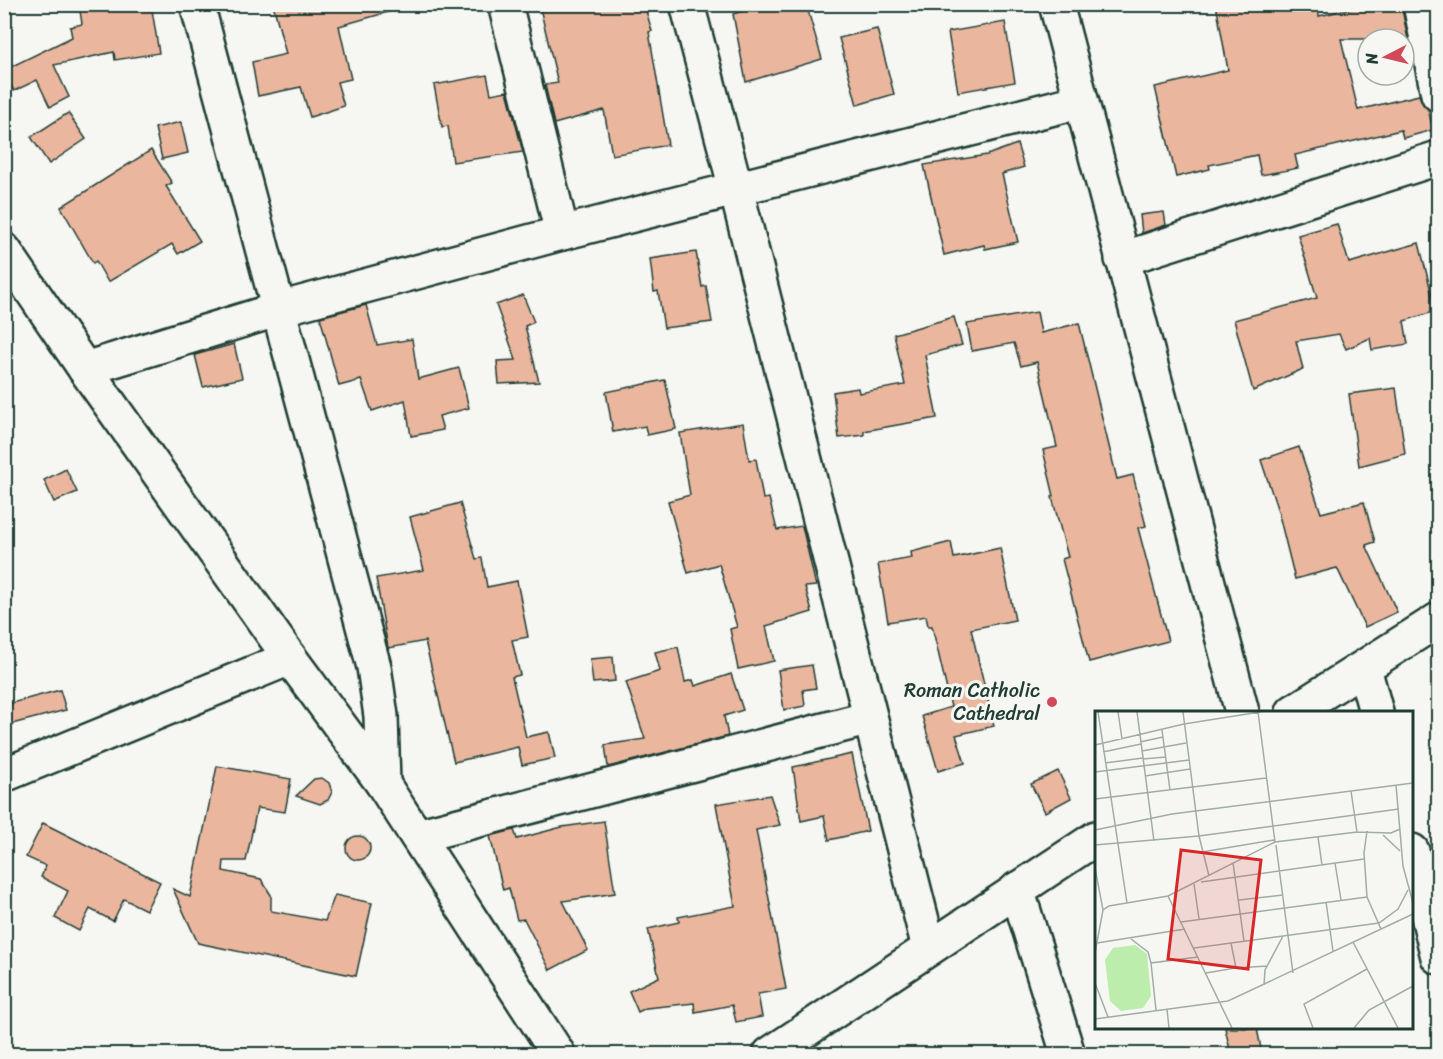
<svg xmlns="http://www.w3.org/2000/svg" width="1443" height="1059" font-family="Sriracha,sans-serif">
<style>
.building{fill:#ebb69e;stroke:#1f3d34;stroke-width:1.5}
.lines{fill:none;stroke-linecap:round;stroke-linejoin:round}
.minor-casing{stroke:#1f3d34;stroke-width:38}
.minor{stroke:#f6f6f2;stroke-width:33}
.poi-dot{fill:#d1495b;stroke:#f6f6f2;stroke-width:2}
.labels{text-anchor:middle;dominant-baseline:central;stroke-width:6;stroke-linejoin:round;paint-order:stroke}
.poi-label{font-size:20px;fill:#1f3d34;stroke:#f6f6f2;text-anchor:end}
.inset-road{fill:none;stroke:#a0aca6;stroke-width:1.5}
.view{fill:#d62828;fill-opacity:0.15;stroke:#d62828;stroke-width:3}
.inset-edge{fill:none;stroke:#1f3d34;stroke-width:3}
</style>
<rect width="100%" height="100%" fill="#f6f6f2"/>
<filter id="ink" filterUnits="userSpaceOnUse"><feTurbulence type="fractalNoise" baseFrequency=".0167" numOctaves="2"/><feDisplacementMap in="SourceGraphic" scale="12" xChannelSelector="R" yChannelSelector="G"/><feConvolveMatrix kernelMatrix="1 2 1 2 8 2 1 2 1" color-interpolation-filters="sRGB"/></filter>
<g filter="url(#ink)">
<g class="building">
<polygon points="79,4 151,4 159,53 115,60 114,52 54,65 69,97 50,107 37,80 14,91 4,70 72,37 70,27 82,24"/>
<polygon points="273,4 391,4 392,11 339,26 351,79 337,82 344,106 310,117 301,87 258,96 252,62 286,54"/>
<polygon points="539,4 644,4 652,31 649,32 668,145 612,155 604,110 554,124 545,85 558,83"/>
<polygon points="766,4 806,4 822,59 746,82 733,14"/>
<polygon points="1216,4 1318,4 1319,16 1370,4 1401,4 1408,39 1341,39 1358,110 1419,95 1424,106 1428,109 1433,130 1403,138 1401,130 1295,155 1298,168 1283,171 1261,175 1257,155 1209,165 1210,169 1176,177 1155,87 1228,70"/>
<polygon points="1005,22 1015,82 958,92 948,32"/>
<polygon points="877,29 894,94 857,105 839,38"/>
<polygon points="487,75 491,94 507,91 523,152 453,162 448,126 442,127 434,85"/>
<polygon points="68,113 86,139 49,164 31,137"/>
<polygon points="181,122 188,153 162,159 155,128"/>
<polygon points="1017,144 1024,167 1002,174 1018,242 985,249 984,245 944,255 924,165 987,155"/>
<polygon points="151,150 172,183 166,186 200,241 178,254 172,244 108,282 96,261 93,263 61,207"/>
<polygon points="1164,212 1166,225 1142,233 1140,215"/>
<polygon points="1337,224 1349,263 1419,243 1436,311 1404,321 1408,344 1372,350 1370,338 1346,349 1339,334 1296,341 1303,369 1253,391 1234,320 1317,298 1298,235"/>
<polygon points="696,252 702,287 706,286 712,322 664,328 658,291 654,292 650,259"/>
<polygon points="523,295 534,322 525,326 539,382 499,384 497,361 516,360 496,305"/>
<polygon points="366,305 377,345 412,339 418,379 459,368 469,408 439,416 443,430 411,436 405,400 372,411 361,380 339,386 320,317"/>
<polygon points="1037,312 1041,333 1079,323 1117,479 1133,475 1146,526 1138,528 1168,641 1089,662 1062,559 1068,557 1052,497 1054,496 1043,450 1057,447 1037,362 1021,366 1014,343 972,351 967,324"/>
<polygon points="954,317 962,345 925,355 937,418 864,431 864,435 839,438 833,392 858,388 859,393 905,385 894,334"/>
<polygon points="234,344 242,378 203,387 195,355"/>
<polygon points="665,380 676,429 647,435 645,426 613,432 606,392"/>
<polygon points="1396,388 1405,454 1359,466 1349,394"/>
<polygon points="743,423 749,460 756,459 763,499 769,498 777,530 802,526 816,586 805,587 812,612 766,626 774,661 738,669 730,629 737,627 719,564 688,573 668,501 690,495 680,433"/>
<polygon points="1299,447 1321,513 1364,502 1375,542 1366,545 1397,612 1365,627 1337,568 1295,579 1278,511 1261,460"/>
<polygon points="66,469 77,492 54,502 44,480"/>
<polygon points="460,503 476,559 482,558 487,587 517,581 528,637 512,640 520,675 512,677 526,737 549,732 555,758 522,765 518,747 454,762 425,641 388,648 376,578 424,570 410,517"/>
<polygon points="951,542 954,558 1000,548 1015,620 971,629 994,726 956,735 965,763 938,771 922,716 951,707 932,626 928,626 926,616 888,622 878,564 912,558 911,552"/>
<polygon points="678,647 685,682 693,680 695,686 731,674 743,710 724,716 728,736 608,767 605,745 645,739 626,682 660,671 655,652"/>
<polygon points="613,657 615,681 593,683 590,659"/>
<polygon points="812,665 816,688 803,690 805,706 784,710 778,670"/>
<polygon points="60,690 66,710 4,726 4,705"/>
<polygon points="852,754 868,831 829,840 824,816 801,821 793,767"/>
<polygon points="217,766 291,779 285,812 257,808 246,861 224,861 223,871 261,879 271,895 271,911 325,921 335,895 372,903 356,976 198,943 173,889 190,897"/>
<polygon points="1058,771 1071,798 1045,812 1031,784"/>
<polygon points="322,778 329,783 332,792 328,800 320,804 296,796 314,779"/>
<polygon points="770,795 780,825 756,830 786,989 758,994 762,1017 736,1022 732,1005 695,1012 694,1003 646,1008 638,1012 629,991 659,977 648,929 679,922 678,917 735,906 716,804"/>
<polygon points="604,821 615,893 563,901 588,950 550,970 524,919 517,920 509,888 503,890 490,836 514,830 517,839 562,827"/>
<polygon points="43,823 160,882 146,910 124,899 113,921 90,909 79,931 55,918 68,891 41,877 46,866 26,857"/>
<circle cx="358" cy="848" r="12"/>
<polygon points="1225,1028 1257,1028 1262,1054 1231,1054"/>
</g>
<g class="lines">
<defs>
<g id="minor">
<polyline points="197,4 374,667 381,716 383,784"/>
<polyline points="505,4 562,233"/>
<polyline points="687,4 736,189 929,948"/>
<polyline points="1056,4 1242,712"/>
<polyline points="1420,4 1438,94"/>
<polyline points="4,250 85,369 290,658 383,784 558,1054"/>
<polyline points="1122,259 1438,158"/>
<polyline points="85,369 279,309 562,233 1081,101"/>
<polyline points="1364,668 1376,712"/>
<polyline points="1293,712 1438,620"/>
<polyline points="4,775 290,658"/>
<polyline points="417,836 870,718"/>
<polyline points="1412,851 1438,957"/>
<polyline points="1017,889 1068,1054"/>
<polyline points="770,1054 1096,838"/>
</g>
</defs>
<use href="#minor" class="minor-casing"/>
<use href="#minor" class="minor"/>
</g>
</g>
<circle class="poi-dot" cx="1052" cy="702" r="6"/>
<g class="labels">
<g class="poi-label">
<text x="1040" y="690">Roman Catholic<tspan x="1040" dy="23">Cathedral</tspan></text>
</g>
</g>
<g transform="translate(1095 711)">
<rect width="318" height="318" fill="#f6f6f2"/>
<path d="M40 234 52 243 56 285 48 297 26 300 15 290 10 249 18 237Z" fill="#bcedac"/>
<path class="inset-road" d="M3 1 32 192M23 1 27 28M42 1 59 130M88 1 104 125 114 165M163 1 180 131M67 19 75 79M45 31 68 26M0 34 89 13 165 1M47 40 91 32M8 41 46 33M48 48 71 46M10 52 48 47M0 61 94 49M50 65 95 58M301 74 308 155 318 192M256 80 262 121M0 88 171 67M0 119 77 103 318 72M272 120 269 142 272 186 286 218M288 124 305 140M223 126 227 154M0 134 104 125 304 98M181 134 198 262M107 141 179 129M138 152 149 230M240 152 246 189M0 157 8 199M106 171 269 148M99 173 104 208M73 185 137 317M144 189 188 184M231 191 238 240M86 211 272 186M36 228 53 241 56 252M258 231 303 317M2 232 90 218M99 237 284 212 303 198 313 179M0 242 8 199 14 195 73 185 180 131 262 121 296 122 305 118M141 257 172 255M111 262 141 257 136 232M0 272 13 306M169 274 170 259 188 225M72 298 74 317M61 299 56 252 103 246M0 308 133 290 318 203M218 317 209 293 272 258M259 317 274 299 318 275"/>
<path class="view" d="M86 139 166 149 153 258 73 248Z"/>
<rect width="318" height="318" class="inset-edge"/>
</g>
<rect width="1443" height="1059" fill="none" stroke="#f6f6f2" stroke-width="24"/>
<rect x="12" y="12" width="1419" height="1035" fill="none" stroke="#1f3d34" stroke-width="2" filter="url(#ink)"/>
<g transform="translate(1386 57) rotate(263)"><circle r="28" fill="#f6f6f2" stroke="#a0aca6" stroke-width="1.5"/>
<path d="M0-4.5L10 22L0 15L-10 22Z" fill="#d1495b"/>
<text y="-9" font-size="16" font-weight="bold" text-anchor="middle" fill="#1f3d34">N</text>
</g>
</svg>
